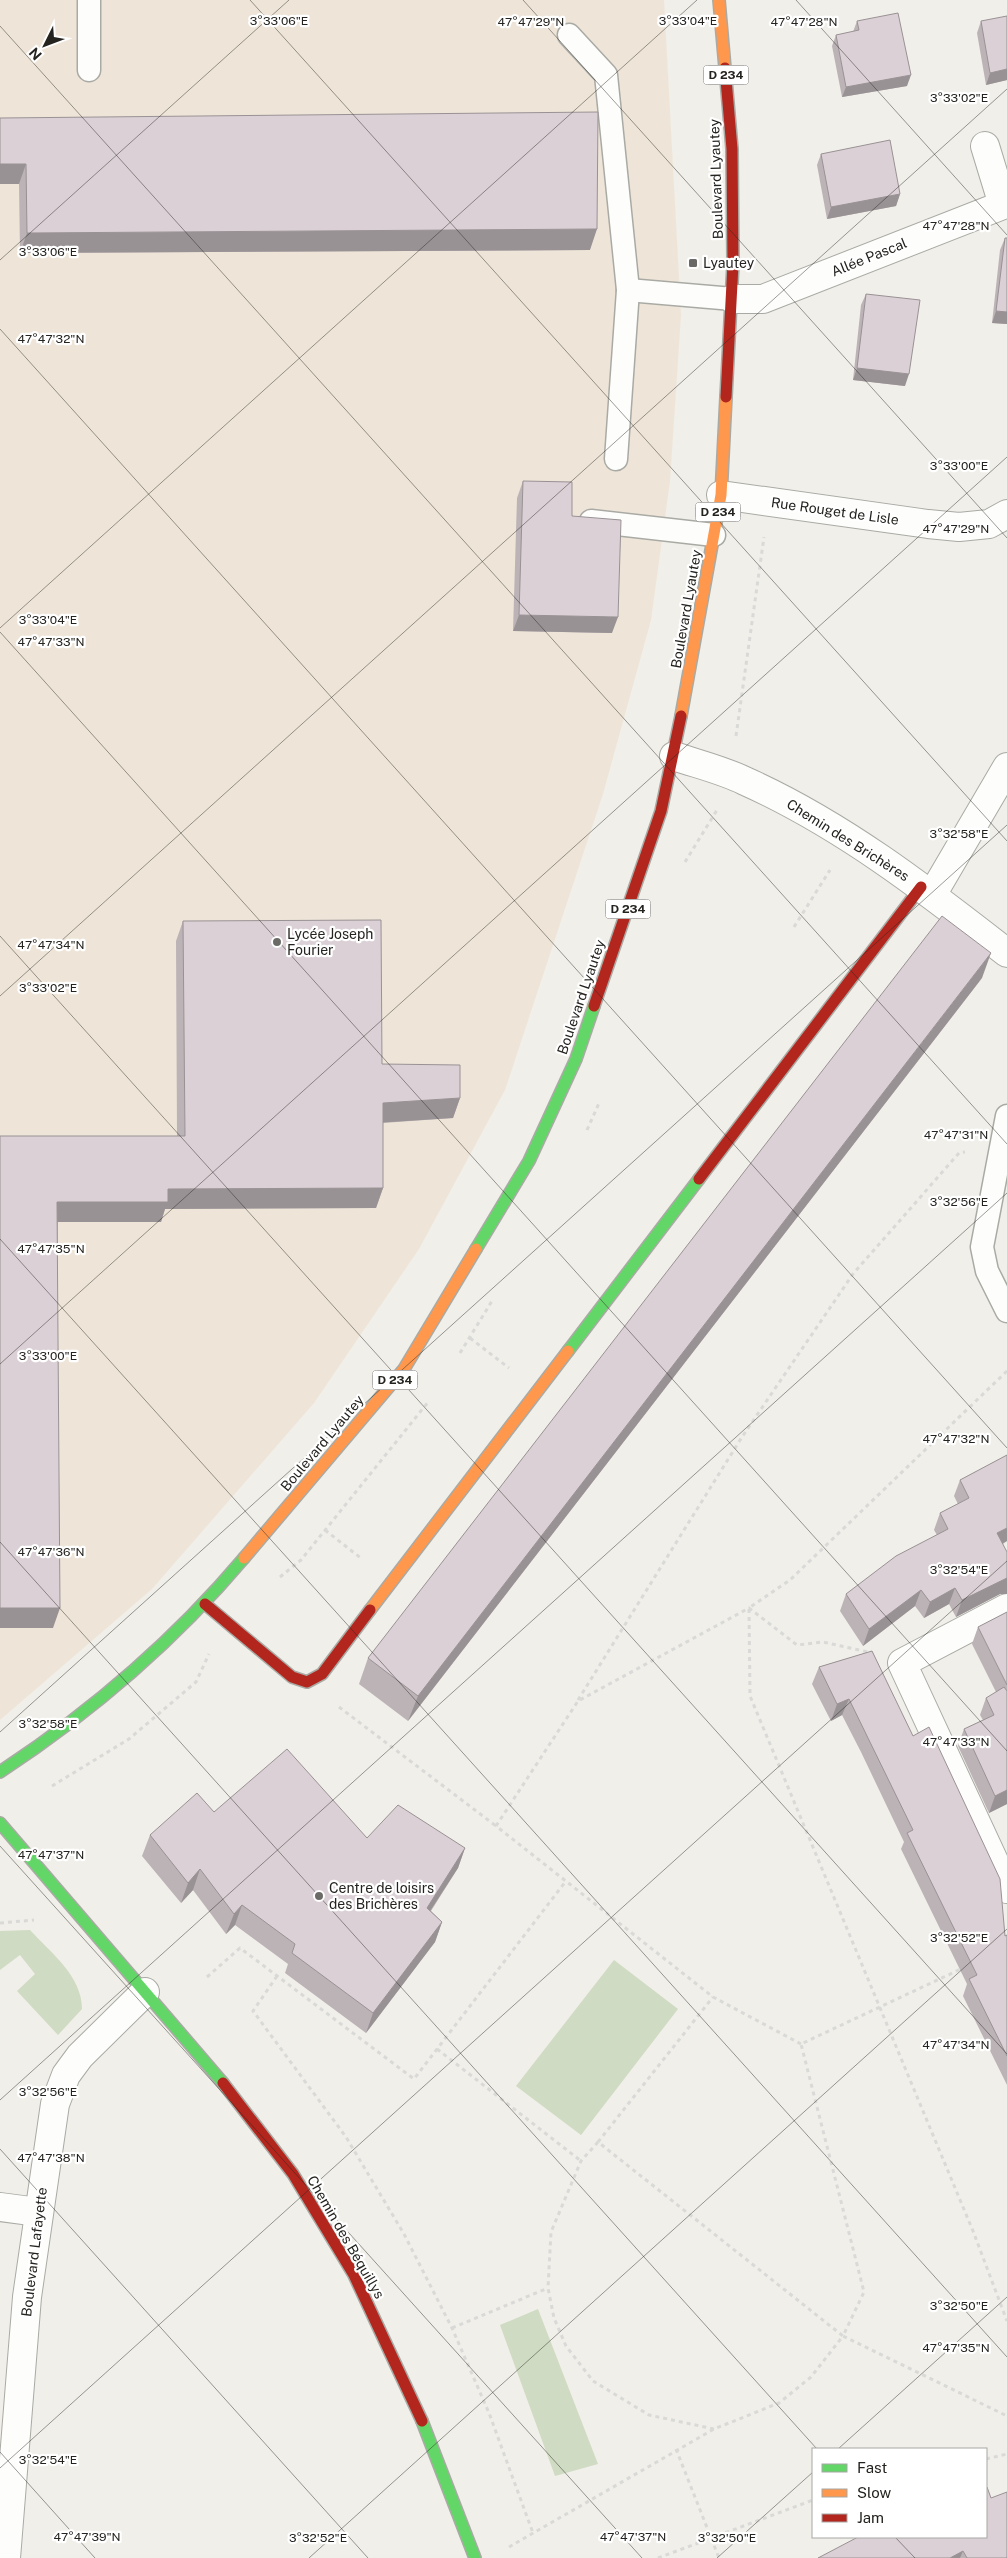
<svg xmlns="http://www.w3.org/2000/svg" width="1007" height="2558" font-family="'Public Sans',sans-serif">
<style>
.education{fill:#eee5d8}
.green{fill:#cfdbc2}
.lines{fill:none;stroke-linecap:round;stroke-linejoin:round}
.lane-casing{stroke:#aaaaa5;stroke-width:25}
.street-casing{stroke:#aaaaa5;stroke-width:30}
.fast-casing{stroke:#aaaaa5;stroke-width:14}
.slow-casing{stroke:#aaaaa5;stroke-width:14}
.jam-casing{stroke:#aaaaa5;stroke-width:14}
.path{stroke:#d9d9d7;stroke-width:3;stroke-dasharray:4 4;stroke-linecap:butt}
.lane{stroke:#fdfdfc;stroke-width:22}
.street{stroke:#fdfdfc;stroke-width:28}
.fast{stroke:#63d668;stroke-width:11}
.slow{stroke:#ff974d;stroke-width:11}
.jam{stroke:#b3261e;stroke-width:11}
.wall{fill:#bcb3b7}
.shaded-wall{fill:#999295}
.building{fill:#dbd0d5;stroke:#999295}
.ticks{fill:none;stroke:#24231f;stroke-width:1;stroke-opacity:0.45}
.poi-dot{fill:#6b6a66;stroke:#fff;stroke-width:2}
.labels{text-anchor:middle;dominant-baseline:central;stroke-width:4.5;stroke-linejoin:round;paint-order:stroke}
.shield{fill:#fff;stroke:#666562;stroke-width:1}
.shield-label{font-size:12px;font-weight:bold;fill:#24231f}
.street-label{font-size:14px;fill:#24231f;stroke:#fff}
.poi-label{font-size:14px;fill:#24231f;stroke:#fff;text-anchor:start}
.ticks-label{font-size:12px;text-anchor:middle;fill:#24231f;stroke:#fff;stroke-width:4.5;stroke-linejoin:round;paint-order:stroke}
</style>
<rect width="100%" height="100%" fill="#f0efe9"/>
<polygon class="education" points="0,0 664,0 681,315 670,481 651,620 603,794 505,1090 419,1249 314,1403 152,1589 0,1720"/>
<g class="green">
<path d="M30 1930C51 1953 82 1976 82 2009L58 2035 17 1991 35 1974 20 1955 0 1970V1931Z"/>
<polygon points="614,1960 678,2009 581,2135 516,2086"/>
<polygon points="538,2309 598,2464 555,2476 500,2325"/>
</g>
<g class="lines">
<defs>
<g id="lane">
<polyline points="89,0 89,70"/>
<polyline points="569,35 606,75 628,290 616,459"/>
<polyline points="628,290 733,299"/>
<polyline points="591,521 714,535"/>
<polyline points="1007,1116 982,1247 987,1271 1007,1311"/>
</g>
<g id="street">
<polyline points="733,299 763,299 1003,205 985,146"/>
<polyline points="721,495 928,524 959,527 989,524 1007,514"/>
<path d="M674 756C697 764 723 770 745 781 841 824 925 889 1007 953"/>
<polyline points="932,895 1007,767"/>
<polyline points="1007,1608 902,1663 1007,1889"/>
<polyline points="0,2207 38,2212"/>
<polyline points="6,2558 27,2297 55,2104 66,2075 80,2056 145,1992"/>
</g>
<g id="fast">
<polyline points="476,1249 529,1161 576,1059 594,1006"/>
<polyline points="568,1351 699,1179"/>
<path d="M0 1772C91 1712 174 1641 244 1558"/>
<polyline points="0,1823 223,2083"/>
<polyline points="422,2421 475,2558"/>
</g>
<g id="slow">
<polyline points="719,0 725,68"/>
<polyline points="681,716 721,495 726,397"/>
<polyline points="244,1558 404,1369 476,1249"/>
<polyline points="370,1610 568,1351"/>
</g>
<g id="jam">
<polyline points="725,68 732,149 733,264 726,397"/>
<polyline points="594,1006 661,811 681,716"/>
<polyline points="699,1179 921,887"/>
<polyline points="205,1604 292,1677 307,1682 322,1674 370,1610"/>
<polyline points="223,2083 293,2174 354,2275 422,2421"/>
</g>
</defs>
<use href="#lane" class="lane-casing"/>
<use href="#street" class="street-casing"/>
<use href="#fast" class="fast-casing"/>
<use href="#slow" class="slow-casing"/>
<use href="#jam" class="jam-casing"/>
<g class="path">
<polyline points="736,736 764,537"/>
<polyline points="685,862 717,810"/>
<polyline points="794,927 830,870"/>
<polyline points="587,1130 600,1101"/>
<polyline points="470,1338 509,1368"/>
<polyline points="460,1353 492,1301"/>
<polyline points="1007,1371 790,1580 749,1608 750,1696 973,2231 1007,2321"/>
<polyline points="325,1530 362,1559"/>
<polyline points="280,1577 301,1560 429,1401"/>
<polyline points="578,1700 742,1437 853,1274 959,1153 965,1152"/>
<polyline points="339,1707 496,1826"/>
<polyline points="52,1786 129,1739 196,1682 209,1654"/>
<polyline points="0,1923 34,1920"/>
<polyline points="277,1976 253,2011 346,2137 404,2234 452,2328 489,2413 533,2533"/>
<polyline points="207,1977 240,1948 414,2079 566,1881"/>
<polyline points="801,2044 713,1997 496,1826 578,1701 749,1608 797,1645 823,1642 868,1652"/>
<polyline points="437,2049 581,2161"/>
<polyline points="598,2142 713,1997"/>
<polyline points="452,2328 548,2288"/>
<polyline points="714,2429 649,2415 593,2381 566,2346 554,2318 548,2288 551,2232 581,2161 598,2142 843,2336 864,2292 801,2044 963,1968"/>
<polyline points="676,2449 719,2558"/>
<polyline points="986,2459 1007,2454"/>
<polyline points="509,2547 714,2429 779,2403 811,2377 843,2336 1007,2416"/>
<polyline points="658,2558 813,2500"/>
</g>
<use href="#lane" class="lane"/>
<use href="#street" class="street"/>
<use href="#fast" class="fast"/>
<use href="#slow" class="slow"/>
<use href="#jam" class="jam"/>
</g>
<g class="wall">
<polygon points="857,21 907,86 842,97 832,46 836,35 853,32"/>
<polygon points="981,21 1007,80 986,85 977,33"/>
<polygon points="0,118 590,250 20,253 19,184"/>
<polygon points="821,154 900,194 896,206 827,219 817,165"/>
<polygon points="1005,238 1007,238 1007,324 992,323 1000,250"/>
<polygon points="866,294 905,386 853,380 861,305"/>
<polygon points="523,481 572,516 612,633 513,631 517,498"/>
<polygon points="183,921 382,1064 460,1098 453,1118 383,1123 383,1188 376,1208 165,1209 161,1222 58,1222 53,1628 0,1628 0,1136 177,1136 176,941"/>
<polygon points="982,978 408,1721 359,1684 368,1658"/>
<polygon points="1007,1455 1007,1541 1003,1544 1000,1594 956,1617 949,1604 924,1618 915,1606 863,1646 840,1611 846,1594 937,1535 934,1530 940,1513 958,1504 954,1496 960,1480"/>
<polygon points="1007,1612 1007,1804 989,1813 958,1746 964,1729 983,1720 980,1715 986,1698 996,1692 972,1644 978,1627"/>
<polygon points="872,1651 1005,1936 1007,1935 1007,2085 963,1996 967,1984 901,1849 904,1842 861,1752 842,1715 831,1721 812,1684 819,1667"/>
<polygon points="214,1812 367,1838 465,1848 458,1868 431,1911 442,1922 435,1942 366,2033 285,1973 288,1964 235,1925 226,1934 193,1890 181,1903 142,1856 150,1835"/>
<polygon points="991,2498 1007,2558 818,2558"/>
</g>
<g class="shaded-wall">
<polygon points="1007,69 1007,80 986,85 990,73"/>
<polygon points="911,75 907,86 842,97 846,87"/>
<polygon points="0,164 26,164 19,184 0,184"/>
<polygon points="900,194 896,206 827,219 831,207"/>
<polygon points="597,229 590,250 20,253 27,233"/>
<polygon points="996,311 1007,312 1007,324 992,323"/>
<polygon points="857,368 909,374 905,386 853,380"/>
<polygon points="519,615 618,617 612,633 513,631"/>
<polygon points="991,953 982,978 408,1721 418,1696"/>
<polygon points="460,1098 453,1118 375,1123 383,1103"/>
<polygon points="383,1188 376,1208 165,1209 161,1222 50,1222 57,1202 168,1189"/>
<polygon points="1007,1528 1007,1541 991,1549 997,1533"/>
<polygon points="1006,1578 1007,1578 1007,1594 1000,1594 956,1617 962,1600"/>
<polygon points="955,1588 949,1604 924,1618 930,1602"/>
<polygon points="921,1590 915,1606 863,1646 869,1629"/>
<polygon points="0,1608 60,1608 53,1628 0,1628"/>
<polygon points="849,1699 842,1715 831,1721 837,1704"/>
<polygon points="1007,1790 1007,1804 989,1813 995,1796"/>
<polygon points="465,1848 458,1868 419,1928 427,1908"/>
<polygon points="200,1869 193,1890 181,1903 188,1883"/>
<polygon points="242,1905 235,1925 226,1934 234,1914"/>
<polygon points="442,1922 435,1942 366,2033 373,2013"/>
<polygon points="963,2551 960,2558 950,2558"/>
</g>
<g class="building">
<polygon points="898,13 911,75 846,87 836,35 859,30 857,21"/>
<polygon points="1007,16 1007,69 990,73 981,21"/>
<polygon points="598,112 597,229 27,233 26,164 0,164 0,118"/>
<polygon points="890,140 900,194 831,207 821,154"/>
<polygon points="1005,238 1007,238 1007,312 996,311"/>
<polygon points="866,294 920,300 909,374 857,368"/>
<polygon points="523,481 572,482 572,516 621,520 618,617 519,615"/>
<polygon points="942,916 991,953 418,1696 368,1658"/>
<polygon points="381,920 382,1064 460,1065 460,1098 383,1103 383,1188 168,1189 168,1202 57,1202 60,1608 0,1608 0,1136 185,1136 183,921"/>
<polygon points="1007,1455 1007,1528 997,1533 1007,1552 1007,1578 962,1600 955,1588 930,1602 921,1590 869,1629 846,1594 896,1556 948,1529 940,1513 969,1498 960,1480"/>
<polygon points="1007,1612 1007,1685 978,1627"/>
<polygon points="872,1651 913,1736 929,1727 1000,1879 1005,1936 1007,1935 1007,2056 969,1979 977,1975 907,1833 913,1830 867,1736 849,1699 837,1704 819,1667"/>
<polygon points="1004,1687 1007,1691 1007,1790 995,1796 964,1729 994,1715 986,1698"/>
<polygon points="287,1749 367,1838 398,1805 465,1848 427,1908 442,1922 373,2013 292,1953 295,1944 242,1905 234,1914 200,1869 188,1883 150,1835 197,1793 214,1812"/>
<polygon points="987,2487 991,2498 1007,2492 1007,2558 967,2558 963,2551 950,2558 818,2558 858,2537 986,2537 986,2488"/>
</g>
<path class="ticks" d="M250 0 1007 841M523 0 1007 538M796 0 1007 235M0 26 1007 1144M0 260 289 0M0 329 1007 1448M0 628 697 0M0 632 1007 1751M0 936 1007 2054M0 996 1007 89M0 1239 1007 2357M0 1364 1007 457M0 1542 817 2449M0 1732 1007 825M0 1846 642 2558M0 2100 1007 1193M0 2149 368 2558M838 2449 1007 2297M0 2452 95 2558M0 2468 1007 1561M895 2537 915 2558M309 2558 1007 1929M717 2558 813 2472"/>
<g class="poi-dot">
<rect x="688" y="258" width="10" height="10" rx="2.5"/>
<circle cx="277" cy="942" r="5"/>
<circle cx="319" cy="1896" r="5"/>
</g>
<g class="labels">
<g class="shield">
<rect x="703.5" y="65.5" width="45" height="19" rx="4"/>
<rect x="695.5" y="502.5" width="45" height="19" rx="4"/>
<rect x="605.5" y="899.5" width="45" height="19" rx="4"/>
<rect x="372.5" y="1370.5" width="45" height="19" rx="4"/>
</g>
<g class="shield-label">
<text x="726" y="75">D 234</text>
<text x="718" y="512">D 234</text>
<text x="628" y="909">D 234</text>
<text x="395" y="1380">D 234</text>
</g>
<g class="street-label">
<text transform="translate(716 179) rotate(-92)">Boulevard Lyautey</text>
<text transform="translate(869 257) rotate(-22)">Allée Pascal</text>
<text transform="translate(835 511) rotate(8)">Rue Rouget de Lisle</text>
<text transform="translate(686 609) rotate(-80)">Boulevard Lyautey</text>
<text transform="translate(848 840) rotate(32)">Chemin des Brichères</text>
<text transform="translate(581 997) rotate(-71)">Boulevard Lyautey</text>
<text transform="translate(322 1443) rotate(-50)">Boulevard Lyautey</text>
<text transform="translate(346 2237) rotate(60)">Chemin des Béquillys</text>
<text transform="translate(34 2252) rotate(-83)">Boulevard Lafayette</text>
</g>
<g class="poi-label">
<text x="703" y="263">Lyautey</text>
<text x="287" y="934">Lycée Joseph<tspan x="287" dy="16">Fourier</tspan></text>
<text x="329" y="1888">Centre de loisirs<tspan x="329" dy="16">des Brichères</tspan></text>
</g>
</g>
<g class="ticks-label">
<text x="688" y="25">3°33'04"E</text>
<text x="279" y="25">3°33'06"E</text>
<text x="531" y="26">47°47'29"N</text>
<text x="804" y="26">47°47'28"N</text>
<text x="959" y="102">3°33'02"E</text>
<text x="956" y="230">47°47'28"N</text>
<text x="48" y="256">3°33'06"E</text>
<text x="51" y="343">47°47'32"N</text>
<text x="959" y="470">3°33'00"E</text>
<text x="956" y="533">47°47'29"N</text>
<text x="48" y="624">3°33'04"E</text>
<text x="51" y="646">47°47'33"N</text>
<text x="959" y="838">3°32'58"E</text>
<text x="51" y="949">47°47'34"N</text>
<text x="48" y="992">3°33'02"E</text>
<text x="956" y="1139">47°47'31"N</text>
<text x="959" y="1206">3°32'56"E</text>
<text x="51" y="1253">47°47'35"N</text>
<text x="48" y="1360">3°33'00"E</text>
<text x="956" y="1443">47°47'32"N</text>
<text x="51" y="1556">47°47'36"N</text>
<text x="959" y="1574">3°32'54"E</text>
<text x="48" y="1728">3°32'58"E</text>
<text x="956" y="1746">47°47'33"N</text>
<text x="51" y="1859">47°47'37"N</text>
<text x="959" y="1942">3°32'52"E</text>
<text x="956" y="2049">47°47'34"N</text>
<text x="48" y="2096">3°32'56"E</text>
<text x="51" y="2162">47°47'38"N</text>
<text x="959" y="2310">3°32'50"E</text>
<text x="956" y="2352">47°47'35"N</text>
<text x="48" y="2464">3°32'54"E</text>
<text x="87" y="2541">47°47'39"N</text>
<text x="633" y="2541">47°47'37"N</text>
<text x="318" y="2542">3°32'52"E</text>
<text x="727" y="2542">3°32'50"E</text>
</g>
<rect x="812" y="2448" width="175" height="90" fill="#ffffff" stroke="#a7a7a5"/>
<rect x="822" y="2464" width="25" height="8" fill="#63d668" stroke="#a7a7a5"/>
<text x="857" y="2473" font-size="15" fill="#24231f">Fast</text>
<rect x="822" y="2489" width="25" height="8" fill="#ff974d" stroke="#a7a7a5"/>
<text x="857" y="2498" font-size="15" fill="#24231f">Slow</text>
<rect x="822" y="2514" width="25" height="8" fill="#b3261e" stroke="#a7a7a5"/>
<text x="857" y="2523" font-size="15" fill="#24231f">Jam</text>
<g transform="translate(45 45) rotate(228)" stroke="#ffffff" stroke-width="4" paint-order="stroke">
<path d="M0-4L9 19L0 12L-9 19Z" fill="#24231f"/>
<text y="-8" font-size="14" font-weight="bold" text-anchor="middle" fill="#24231f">N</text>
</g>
</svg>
